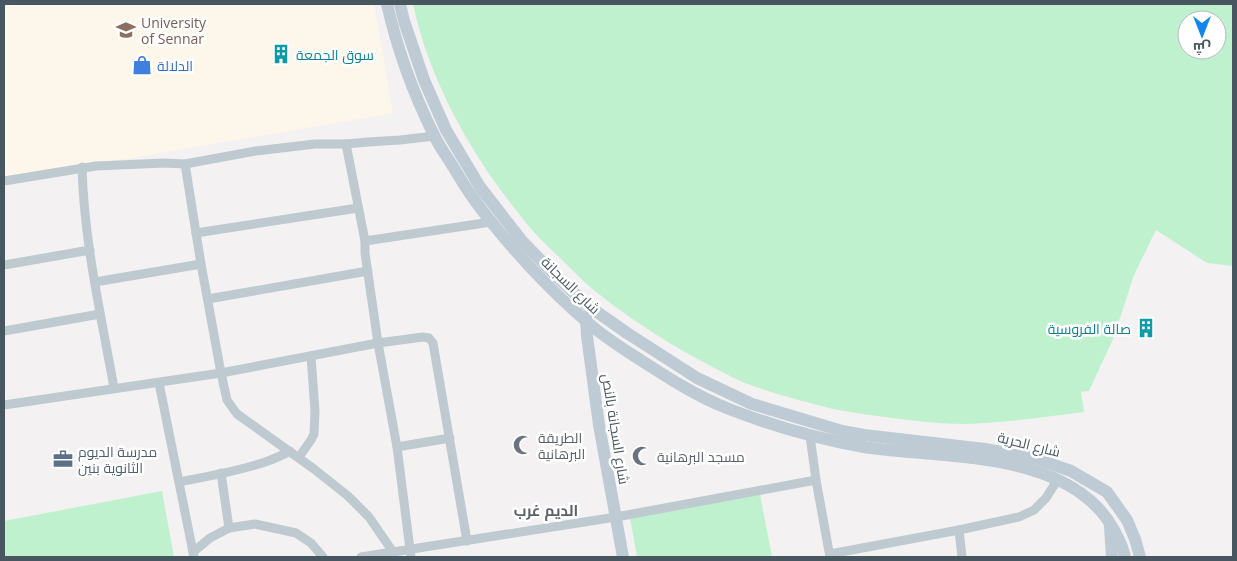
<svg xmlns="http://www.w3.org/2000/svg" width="1237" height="561" font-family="'Open Sans',Cairo,sans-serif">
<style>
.commercial{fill:#fdf6eb}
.green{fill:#bff1ce;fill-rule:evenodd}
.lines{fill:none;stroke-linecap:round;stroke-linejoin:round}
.street{stroke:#becad0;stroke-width:9}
.secondary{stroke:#becbd5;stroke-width:12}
.labels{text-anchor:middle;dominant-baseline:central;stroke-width:5;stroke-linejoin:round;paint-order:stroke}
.education-label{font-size:14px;fill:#785e54;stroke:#fff;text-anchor:start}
.culture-label{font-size:14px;fill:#0d838f;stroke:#fff;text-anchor:start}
.shop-label{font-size:14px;fill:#366cbe;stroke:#fff;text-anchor:start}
.street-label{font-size:14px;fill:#48565f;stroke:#fff}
.worship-label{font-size:14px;fill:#5b616d;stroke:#fff;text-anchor:start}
.service-label{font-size:14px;fill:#4e5e75;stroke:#fff;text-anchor:start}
.neighbourhood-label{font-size:15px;font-weight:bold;fill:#5d6266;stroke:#fff}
</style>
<rect width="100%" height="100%" fill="#f3f1f1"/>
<polygon class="commercial" points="4,4 374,4 393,113 4,180"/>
<g class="green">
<path d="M413 4H1233V266L1207 263 1156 230 1134 275 1113 339 1089 391 1081 392 1084 412C1051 416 1018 421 985 423 951 426 917 421 885 417 868 415 850 412 833 409 804 402 774 394 745 383 724 374 704 362 683 351 651 332 619 311 590 287 581 279 573 271 565 263 551 249 535 235 523 219 472 156 430 83 413 4ZM1187 20H1217V50H1187Z"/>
<polygon points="162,491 174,557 5,557 4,551 4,521"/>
<polygon points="760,494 772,557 637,557 630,518"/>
</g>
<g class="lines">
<g class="street">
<polyline points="346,144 365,241 365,253 378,343 397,447 411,557"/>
<polyline points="185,164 201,264 221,373 227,400 237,414 314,469 348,496 369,517 393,552"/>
<path d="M82 167C84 242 101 315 114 388"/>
<polyline points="4,181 96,166 164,163 185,164 256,151 315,144 346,144 368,142 400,140 435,136"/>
<polyline points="196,233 358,208"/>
<polyline points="365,241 491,222"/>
<polyline points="4,265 90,250"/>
<polyline points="95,282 201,264"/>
<polyline points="208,299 368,271"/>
<polyline points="4,331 100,314"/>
<polyline points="159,383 194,557"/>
<polyline points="4,405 221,373 378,343 423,337 429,338 433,343 467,541"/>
<polyline points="810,436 816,480 830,557"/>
<polyline points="397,447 450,438"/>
<polyline points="299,457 311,440 314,434 315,411 311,356"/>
<polyline points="221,473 229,528"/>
<path d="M179 482C209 476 240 471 268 461 276 458 283 455 290 451"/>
<polyline points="959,530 962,557"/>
<polyline points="193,552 210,538 229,528 255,524 296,533 311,543 323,557"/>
<polyline points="830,554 959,530 1019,517 1034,510 1046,498 1058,479"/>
<polyline points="361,557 616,517 816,480"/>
</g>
<g class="secondary">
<path d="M387 4C397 48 414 95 434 135 439 146 446 155 452 165 458 175 464 185 471 195 489 221 510 245 531 268 548 286 566 304 585 320 602 336 622 348 642 361 670 379 698 397 729 409 773 426 818 439 864 447 943 459 1070 449 1114 530 1119 539 1123 547 1125 557"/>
<polyline points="400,4 404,21 424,80 446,130 480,187 522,241 555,275 587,305 627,333 697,378 752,404 842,431 864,435 985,449 1037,459 1071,471 1107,492 1127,520 1135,539 1140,557"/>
<polyline points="586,317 587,336 599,425 623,557"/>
<polyline points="1110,527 1112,557"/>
</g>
</g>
<defs>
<symbol id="school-bare" viewBox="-9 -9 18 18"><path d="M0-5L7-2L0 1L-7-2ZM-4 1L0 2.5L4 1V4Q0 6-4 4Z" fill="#8d6e63" stroke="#fff" stroke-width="2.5" paint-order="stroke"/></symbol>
<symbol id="building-bare" viewBox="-9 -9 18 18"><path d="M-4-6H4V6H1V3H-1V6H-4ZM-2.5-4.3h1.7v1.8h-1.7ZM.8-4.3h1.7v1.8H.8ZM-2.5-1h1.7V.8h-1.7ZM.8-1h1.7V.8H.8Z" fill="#0f9aa8" stroke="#fff" stroke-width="2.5" paint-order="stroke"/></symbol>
<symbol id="shop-bare" viewBox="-9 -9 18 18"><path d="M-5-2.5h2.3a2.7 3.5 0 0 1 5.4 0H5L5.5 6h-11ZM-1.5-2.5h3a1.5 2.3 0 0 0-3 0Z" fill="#3f7fe0" stroke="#fff" stroke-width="2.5" paint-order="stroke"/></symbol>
<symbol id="mosque-bare" viewBox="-9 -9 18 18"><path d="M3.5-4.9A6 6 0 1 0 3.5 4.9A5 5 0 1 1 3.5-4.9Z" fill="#6b7280" stroke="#fff" stroke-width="2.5" paint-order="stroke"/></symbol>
<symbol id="office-bare" viewBox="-9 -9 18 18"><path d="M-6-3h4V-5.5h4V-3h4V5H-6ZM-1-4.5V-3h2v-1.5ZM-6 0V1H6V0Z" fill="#5c6f8a" stroke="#fff" stroke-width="2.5" paint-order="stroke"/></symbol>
</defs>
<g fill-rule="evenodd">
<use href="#school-bare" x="112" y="16" width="28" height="28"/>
<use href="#building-bare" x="267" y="40" width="28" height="28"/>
<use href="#shop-bare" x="128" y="51" width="28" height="28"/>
<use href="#building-bare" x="1132" y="314" width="28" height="28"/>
<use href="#mosque-bare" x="509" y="431" width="28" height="28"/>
<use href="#mosque-bare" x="628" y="442" width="28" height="28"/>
<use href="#office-bare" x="49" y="445" width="28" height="28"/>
</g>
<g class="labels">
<g class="education-label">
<text x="141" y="22">University<tspan x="141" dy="16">of Sennar</tspan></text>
</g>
<g class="culture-label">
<text x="296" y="54">سوق الجمعة</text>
<text x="1131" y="328" text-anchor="end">صالة الفروسية</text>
</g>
<g class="shop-label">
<text x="157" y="65">الدلالة</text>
</g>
<g class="street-label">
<text transform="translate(571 285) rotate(44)">شارع السجانة</text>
<text transform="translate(616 429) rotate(81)">شارع السجانة بالنص</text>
<text transform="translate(1029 444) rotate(14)">شارع الحرية</text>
</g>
<g class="worship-label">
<text x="538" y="437">الطريقة<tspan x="538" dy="16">البرهانية</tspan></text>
<text x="657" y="456">مسجد البرهانية</text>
</g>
<g class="service-label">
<text x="78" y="451">مدرسة الديوم<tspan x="78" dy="16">الثانوية بنين</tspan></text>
</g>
<g class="neighbourhood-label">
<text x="546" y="510">الديم غرب</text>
</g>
</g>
<rect width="1237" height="561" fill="none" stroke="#48565f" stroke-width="10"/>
<g transform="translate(1202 35) rotate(180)"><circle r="24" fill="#ffffff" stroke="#b6bbbf"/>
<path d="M0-4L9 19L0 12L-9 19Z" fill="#1385ec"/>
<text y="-8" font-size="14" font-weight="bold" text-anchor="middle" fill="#48565f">ش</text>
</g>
</svg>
